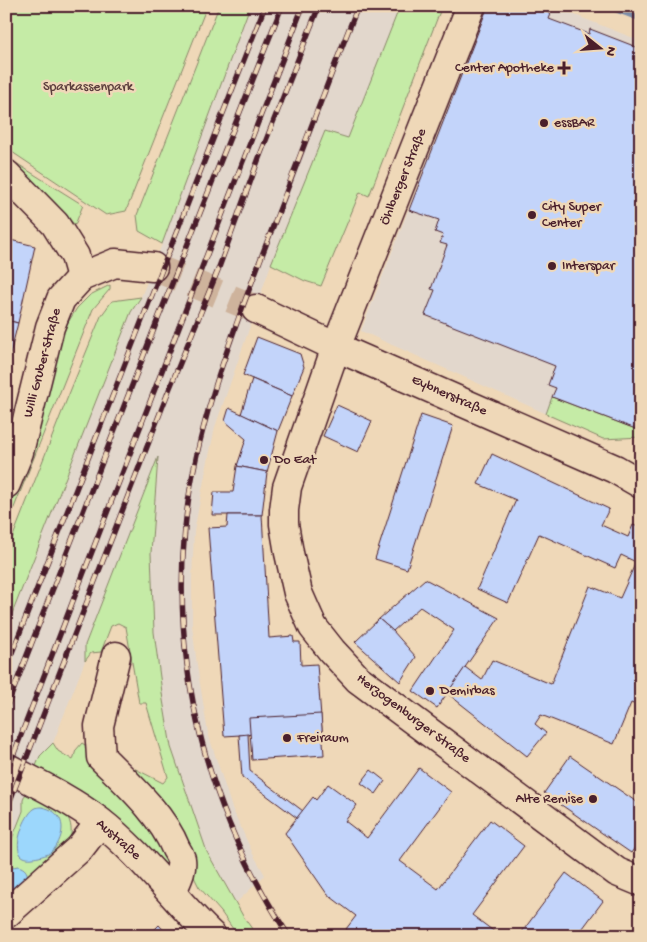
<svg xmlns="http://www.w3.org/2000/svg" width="647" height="942" font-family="'Gochi Hand',sans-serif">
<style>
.built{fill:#e2d7cc}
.green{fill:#c5eba6;stroke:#888568}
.water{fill:#9cd7fc;stroke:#7b8da8}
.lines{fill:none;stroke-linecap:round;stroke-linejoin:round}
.stream{stroke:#7b8da8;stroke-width:5.5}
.building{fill:#c3d4fa;stroke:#4a1f2b}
.minor-tunnel{stroke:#ceb39c;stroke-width:28;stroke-dasharray:28 14;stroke-linecap:butt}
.minor-casing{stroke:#4a1f2b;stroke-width:31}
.minor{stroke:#efd8b8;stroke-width:28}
.tram{stroke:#4a1f2b;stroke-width:1}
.rail-casing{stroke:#4a1f2b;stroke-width:5.5}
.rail{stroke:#efd8b8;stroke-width:4;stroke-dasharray:11;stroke-linecap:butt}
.poi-dot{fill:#4a1f2b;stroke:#efd8b8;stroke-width:2}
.labels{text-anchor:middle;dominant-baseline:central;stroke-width:5;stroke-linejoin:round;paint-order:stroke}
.poi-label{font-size:14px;fill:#4a1f2b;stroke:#efd8b8;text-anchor:start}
.park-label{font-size:14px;fill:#5c3e3d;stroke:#efd8b8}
.street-label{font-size:14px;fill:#4a1f2b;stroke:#efd8b8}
</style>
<rect width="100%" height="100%" fill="#efd8b8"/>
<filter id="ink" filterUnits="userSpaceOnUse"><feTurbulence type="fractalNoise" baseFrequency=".02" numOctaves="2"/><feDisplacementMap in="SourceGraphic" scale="10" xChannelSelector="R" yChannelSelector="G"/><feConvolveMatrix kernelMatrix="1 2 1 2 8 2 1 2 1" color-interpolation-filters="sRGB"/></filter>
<g filter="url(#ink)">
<g class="built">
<polygon points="250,6 400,6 348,138 325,131 271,264 247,335 215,427 202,490 194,532 192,579 192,625 197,665 208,733 232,808 253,854 265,875 236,903 207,852 171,747 163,700 154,632 151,553 158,459 85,645 85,661 53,743 40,756 36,766 6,750 6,629 131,312 141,297 162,244"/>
<polygon points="488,6 552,6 641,41 641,437 603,439 361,331"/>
<polygon points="6,782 26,793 23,800 23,810 6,854"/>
</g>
<g class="green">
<polygon points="6,6 207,6 126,211 106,215 6,148"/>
<polygon points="219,6 250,6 162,244 139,231 137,215"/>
<polygon points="400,6 442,6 369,196 360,192 321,286 305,281 271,264 325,131 348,138"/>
<polygon points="8,158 83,205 75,225 44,192 7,162"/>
<polygon points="110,285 110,289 93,309 6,528 6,512 28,452 65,327 77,308 90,295"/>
<polygon points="141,297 131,312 6,629 6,554 67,399 101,316 112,301"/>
<polygon points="552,397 641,431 641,437 603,439 546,414"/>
<polygon points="158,457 151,553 154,632 163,700 171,747 207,852 243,916 257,936 238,936 221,912 199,887 189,867 112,757 163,783 168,777 146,703 139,703 126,627 118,623 111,626 101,652 91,653 85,661 85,645"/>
<polygon points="53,743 58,751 73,760 76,750 82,743 88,747 170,842 167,877 149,849 126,824 117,822 103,808 85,794 36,766 40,756"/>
<path d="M26 793 66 814C72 823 72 832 70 843L6 903V854L23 811V800Z"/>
</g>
<g class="water">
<path d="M42 807C62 811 67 827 57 845 55 848 53 851 50 853 47 855 42 856 39 857 33 858 26 860 21 855 13 845 25 815 34 809 37 807 39 807 42 807Z"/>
<path d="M18 866C25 868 27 871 28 878L8 896 6 895V877L13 867Z"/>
</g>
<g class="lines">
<polyline class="stream" points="606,6 641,19"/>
</g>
<g class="building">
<polygon points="488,6 532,6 551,14 549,19 589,34 590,29 639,48 638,52 641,53 641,431 552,397 556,388 548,385 555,366 425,315 435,290 431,289 447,245 440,243 443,235 435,232 439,220 409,210"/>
<polygon points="6,239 35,246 18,323 6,320"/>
<polygon points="6,320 18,323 6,370"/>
<polygon points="257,337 300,354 304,367 292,396 243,375"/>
<polygon points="252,379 292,396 278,431 241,414"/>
<polygon points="337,405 372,421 358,452 323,436"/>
<polygon points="229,408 278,431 267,472 237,466 246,439 225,421"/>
<polygon points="421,415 453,426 407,569 375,559"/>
<polygon points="492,454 609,509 601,525 628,537 633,525 641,528 641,707 631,703 614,744 541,715 535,724 546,733 527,756 447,693 465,667 482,680 492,660 551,684 590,586 620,598 636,562 621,555 615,568 539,534 508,603 477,589 516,500 478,484"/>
<polygon points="237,466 267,472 262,515 212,515 214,492 233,492"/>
<polygon points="228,515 262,515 269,638 293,636 294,642 300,642 301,665 317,664 322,730 224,736 208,528 227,527"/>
<polygon points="425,579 499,618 437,708 413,691 454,630 420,607 393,631 379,619"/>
<polygon points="379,619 393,631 416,657 400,682 355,642"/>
<polygon points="321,714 324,755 252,760 249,718"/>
<polygon points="248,734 250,771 303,811 297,818 242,777 239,735"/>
<polygon points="570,756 641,805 641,839 631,853 544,793"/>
<polygon points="419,768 451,792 400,861 438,889 490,820 524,846 472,915 500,936 354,936 346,929 356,916 327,894 285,833 313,797 316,800 328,784 357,805 345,821 367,838"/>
<polygon points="371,770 385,781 376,794 361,783"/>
<polygon points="566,873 603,901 577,936 519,936"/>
<polygon points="159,925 169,936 148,936"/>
</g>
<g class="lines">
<polyline class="minor-tunnel" points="153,267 256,309"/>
<defs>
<g id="minor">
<polyline points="471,6 336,347 287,487 284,510 284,524 289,553 298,593 313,627 332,651 358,679 617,872 641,882"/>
<polyline points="6,174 55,224 75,256 81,277"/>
<polyline points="256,309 336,347 615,469 641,484"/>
<polyline points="6,484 19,452 50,327 61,299 81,277 115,263 153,267"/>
<path d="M116 656 99 726 101 757C127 783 162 814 176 849 178 852 180 856 181 859 183 871 176 882 172 892"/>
<path d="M6 767C38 784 70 799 99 821 142 854 173 899 212 936"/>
<polyline points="6,914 80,848 100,822"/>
</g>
</defs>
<use href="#minor" class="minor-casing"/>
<use href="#minor" class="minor"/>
<polyline class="tram" points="637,844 641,847"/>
<defs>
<g id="rail">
<polyline points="6,668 265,6"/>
<polyline points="6,709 154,329 282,6"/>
<polyline points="6,774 303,6"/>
<polyline points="6,811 169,390 218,270 259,158 319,6"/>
<path d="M289 936C209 815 171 673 185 528 194 432 230 340 264 250 295 168 326 87 358 6"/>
</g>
</defs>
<use href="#rail" class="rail-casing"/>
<use href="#rail" class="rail"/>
</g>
</g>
<g class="poi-dot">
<path d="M561.5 60.5h5v5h5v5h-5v5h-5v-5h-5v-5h5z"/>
<circle cx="544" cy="123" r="5"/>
<circle cx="532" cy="215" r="5"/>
<circle cx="552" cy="266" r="5"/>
<circle cx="264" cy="460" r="5"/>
<circle cx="430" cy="691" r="5"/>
<circle cx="287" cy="738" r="5"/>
<circle cx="593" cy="799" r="5"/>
</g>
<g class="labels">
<g class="poi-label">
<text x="554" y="68" text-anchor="end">Center Apotheke</text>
<text x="554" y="123">essBAR</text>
<text x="542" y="207">City Super<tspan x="542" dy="16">Center</tspan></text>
<text x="562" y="266">Interspar</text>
<text x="274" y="460">Do Eat</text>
<text x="440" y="691">Demirbas</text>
<text x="297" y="738">Freiraum</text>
<text x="583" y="799" text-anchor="end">Alte Remise</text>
</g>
<g class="park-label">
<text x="88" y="87">Sparkassenpark</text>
</g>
<g class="street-label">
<text transform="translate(404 177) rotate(-68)">Öhlberger Straße</text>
<text transform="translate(43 363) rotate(-75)">Willi Gruber-Straße</text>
<text transform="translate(449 396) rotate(24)">Eybnerstraße</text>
<text transform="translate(413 719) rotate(37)">Herzogenburger Straße</text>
<text transform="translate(118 840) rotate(41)">Austraße</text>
</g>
</g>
<rect width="647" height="942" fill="none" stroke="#efd8b8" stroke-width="25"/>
<rect x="12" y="12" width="622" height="917" fill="none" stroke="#4a1f2b" stroke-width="2" filter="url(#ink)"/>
<g transform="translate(600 48) rotate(107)" stroke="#efd8b8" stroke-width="4" paint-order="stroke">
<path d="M0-4L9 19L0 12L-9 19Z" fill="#4a1f2b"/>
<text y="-8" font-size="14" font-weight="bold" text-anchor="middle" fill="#4a1f2b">N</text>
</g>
</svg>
